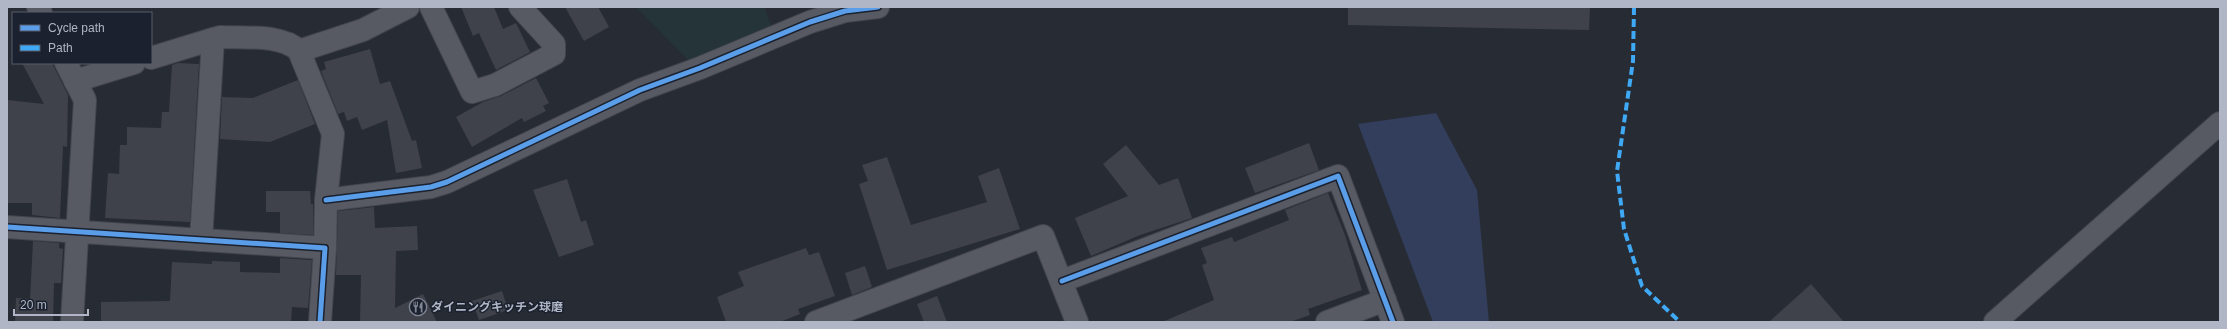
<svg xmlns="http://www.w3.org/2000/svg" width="2227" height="329" font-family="Arial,'Noto Sans JP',sans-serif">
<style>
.green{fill:#243439}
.water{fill:#323e5b}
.building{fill:#3f424a}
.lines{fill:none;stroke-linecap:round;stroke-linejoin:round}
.minor-casing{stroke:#43464d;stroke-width:24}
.minor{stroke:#575a62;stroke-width:22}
.quiet{stroke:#3fa9f5;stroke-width:4;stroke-dasharray:8 4;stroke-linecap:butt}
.cycleway-casing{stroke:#1b212e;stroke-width:8}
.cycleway{stroke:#5a9eea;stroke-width:5}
.labels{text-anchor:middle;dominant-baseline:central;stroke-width:3;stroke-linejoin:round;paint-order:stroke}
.poi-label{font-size:12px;font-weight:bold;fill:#b0b6c6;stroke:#1b212e;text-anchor:start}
</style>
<rect width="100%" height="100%" fill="#272b34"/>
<polygon class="green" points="636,7 765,7 772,30 691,63"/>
<polygon class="water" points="1436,113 1477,190 1489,322 1433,322 1358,124"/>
<g class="building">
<polygon points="461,7 494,7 503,29 516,23 530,52 496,70 479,33 473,36"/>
<polygon points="565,7 598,7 609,27 584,41"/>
<polygon points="1348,7 1590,7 1589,30 1348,25"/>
<polygon points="370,49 380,84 390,81 412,141 416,140 422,168 396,173 387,120 362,130 357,117 347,121 344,112 338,114 321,71 326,69 324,62"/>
<polygon points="22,63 52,63 68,95 67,147 63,146 60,218 32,215 32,203 7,203 7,100 44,104"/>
<polygon points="178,63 199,64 190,222 105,218 108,173 119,174 120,145 127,145 127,127 161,128 162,112 169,112 172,65"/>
<polygon points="536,78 549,103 543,106 546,111 524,122 522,118 472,147 456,117 483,102 501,96"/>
<polygon points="298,80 315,124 270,142 220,139 222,97 253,98"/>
<polygon points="1309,143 1319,170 1255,193 1245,168"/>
<polygon points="1126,145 1159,185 1178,178 1192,218 1140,235 1091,256 1075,218 1128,196 1103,164"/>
<polygon points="887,157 911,225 987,202 978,176 999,168 1020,229 887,270 859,184 868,181 862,165"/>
<polygon points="567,179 581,222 586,220 594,245 559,257 533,190"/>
<polygon points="266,191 310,191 311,204 313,204 313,235 280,233 280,212 266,212"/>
<polygon points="1328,193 1345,235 1362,290 1308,309 1310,315 1290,322 1162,322 1214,300 1202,265 1207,263 1201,248 1232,237 1234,242 1289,220 1285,210"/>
<polygon points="374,207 375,228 417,226 418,250 396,251 395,308 423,294 437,322 360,322 361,275 336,275 338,211"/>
<polygon points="33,241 59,243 59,248 63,249 61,283 54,283 53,322 15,322 16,298 30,299"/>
<polygon points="806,248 809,255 819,252 835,296 798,309 800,314 780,322 726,322 717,297 744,286 738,272"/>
<polygon points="280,258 312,260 308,308 292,307 291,322 101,322 101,302 170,301 172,262 212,264 212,261 240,262 240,272 280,273"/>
<polygon points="865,266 872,287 852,295 845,273"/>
<polygon points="1811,284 1844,322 1769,322"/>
<polygon points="502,291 508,310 479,320 472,301"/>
<polygon points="937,296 947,322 924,322 917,304"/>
</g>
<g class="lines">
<defs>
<g id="minor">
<polyline points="38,7 41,13"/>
<polyline points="431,7 472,92 495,85 554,54 554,44 520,7"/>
<path d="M213 39 220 37C244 38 282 34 299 51L333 134 326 200 325 248"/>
<polyline points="299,51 363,30 408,7"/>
<polyline points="151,58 213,39 201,240"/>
<polyline points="66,63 85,100 72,322"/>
<polyline points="75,81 134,63"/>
<polyline points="326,200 431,187 447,182 640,90 700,68 810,22 845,11 878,7"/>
<polyline points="7,227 325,248 320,322"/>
<polyline points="1062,281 1338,176 1393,322"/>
<polyline points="816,322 1043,236 1077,322"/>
<polyline points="1327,322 1385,300"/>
<polyline points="1995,322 2220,123"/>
</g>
</defs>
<use href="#minor" class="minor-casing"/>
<use href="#minor" class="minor"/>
<polyline class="quiet" points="1634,7 1633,61 1617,171 1624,229 1642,286 1680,322"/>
<defs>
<g id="cycleway">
<polyline points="326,200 431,187 447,182 640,90 700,68 810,22 845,11 878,7"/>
<polyline points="7,227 325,248 320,322"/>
<polyline points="1062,281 1338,176 1393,322"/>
</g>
</defs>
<use href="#cycleway" class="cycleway-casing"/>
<use href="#cycleway" class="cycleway"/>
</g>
<defs>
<symbol id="restaurant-ring" viewBox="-11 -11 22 22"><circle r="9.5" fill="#1b212e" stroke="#808593" stroke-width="1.5"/><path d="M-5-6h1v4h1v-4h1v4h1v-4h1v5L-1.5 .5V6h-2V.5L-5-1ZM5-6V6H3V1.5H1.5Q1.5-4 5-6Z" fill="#808593"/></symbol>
</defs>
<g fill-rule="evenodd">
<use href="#restaurant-ring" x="408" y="297" width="20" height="20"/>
</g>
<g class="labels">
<g class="poi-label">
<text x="431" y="307">ダイニングキッチン球磨</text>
</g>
</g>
<rect width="2227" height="329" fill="none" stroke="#b0b6c6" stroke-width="16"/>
<rect x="12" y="12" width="140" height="52" fill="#1b212e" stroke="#575d6b"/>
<rect x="20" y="25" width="20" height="6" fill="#5a9eea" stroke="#575d6b"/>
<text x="48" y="32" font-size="12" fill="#b0b6c6">Cycle path</text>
<rect x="20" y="45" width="20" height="6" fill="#3fa9f5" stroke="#575d6b"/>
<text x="48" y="52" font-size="12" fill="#b0b6c6">Path</text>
<path d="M14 309v6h74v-6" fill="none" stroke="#b0b6c6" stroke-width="2"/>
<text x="20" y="309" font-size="12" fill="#b0b6c6" stroke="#1b212e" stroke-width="3" paint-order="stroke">20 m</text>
</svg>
